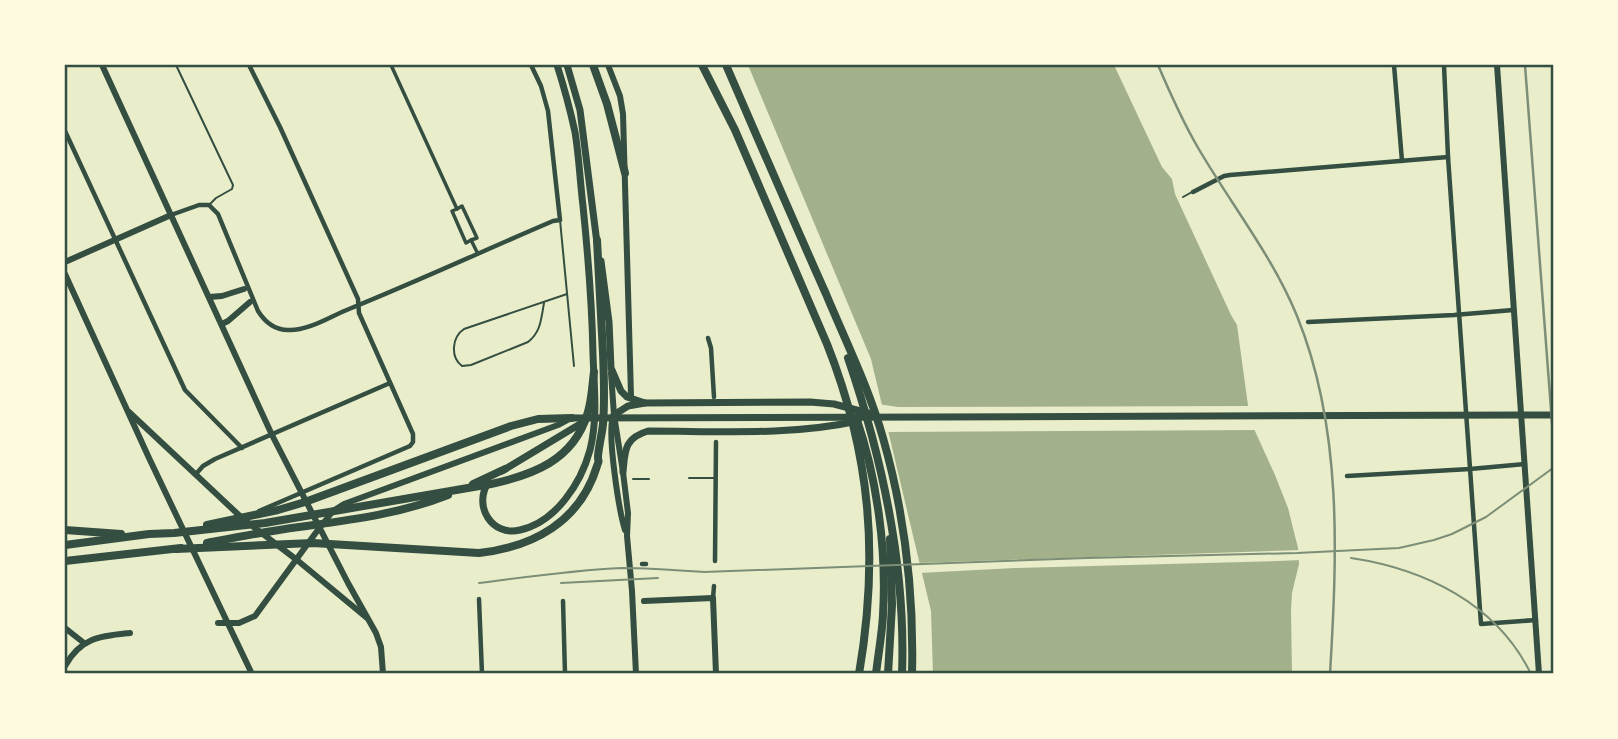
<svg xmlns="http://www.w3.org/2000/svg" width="1618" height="739" font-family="Spectral,serif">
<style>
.water{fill:#a3b18a}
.pier{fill:#e9edc9}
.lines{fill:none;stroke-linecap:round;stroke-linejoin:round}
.service{stroke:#344e41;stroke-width:2}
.pedestrian{stroke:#344e41;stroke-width:3.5}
.minor{stroke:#344e41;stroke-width:4.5}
.secondary{stroke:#344e41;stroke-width:6}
.primary{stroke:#344e41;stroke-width:6}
.trunk{stroke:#344e41;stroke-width:7}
.motorway{stroke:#344e41;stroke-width:8}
.tram{stroke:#7c8e77;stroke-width:2}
.rail{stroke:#7c8e77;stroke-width:2.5}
.neatline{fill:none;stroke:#344e41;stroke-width:2.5}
</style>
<rect width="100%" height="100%" fill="#e9edc9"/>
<polygon class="water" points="748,65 1114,65 1162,167 1172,179 1175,194 1231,315 1237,325 1250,420 1275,475 1288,508 1298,548 1299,564 1292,593 1291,610 1292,674 933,674 931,611 871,359"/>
<g class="pier">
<polygon points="878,404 898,407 1252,406 1253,419 1259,430 885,432"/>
<polygon points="1302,550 1302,560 1278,561 1015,568 919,573 917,563"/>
</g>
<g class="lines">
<g class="service">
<polyline points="176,65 233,185 232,189 216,198 210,204"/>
<polyline points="1183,197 1192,192"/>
<polyline points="560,220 574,366"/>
<path d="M544 303C541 319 541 332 528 342L471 365 462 366C450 357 452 337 464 329L567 294"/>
<polyline points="689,478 715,478"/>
<polyline points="633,479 649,479"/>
</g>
<g class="pedestrian">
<polyline points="391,65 457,209 452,211 466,243 471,240 478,254"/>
<polyline points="457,209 462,206 477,238 471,240"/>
</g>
<g class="minor">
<polyline points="249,65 280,127 358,299 359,313 413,434 413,442 410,446 259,511"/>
<polyline points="1394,65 1402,161"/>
<polyline points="1444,65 1448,157 1481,624 1536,620"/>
<polyline points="65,131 185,390 242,448"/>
<polyline points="1193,192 1224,176 1230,175 1448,157"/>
<path d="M171 215 199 205H209L218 214 258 311C265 322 274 330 288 330 309 331 331 316 349 309 418 281 485 250 553 221L560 220 548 111 541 86 531 65"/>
<polyline points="1308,322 1454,315 1513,310"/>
<polyline points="708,338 711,348 714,397"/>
<polyline points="196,474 203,466 215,459 390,383"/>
<polyline points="1347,476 1470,469 1525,464"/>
<polyline points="715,561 716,442"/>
<polyline points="642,564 646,564"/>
<polyline points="713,598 714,586"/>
<polyline points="479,599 482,674"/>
<polyline points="563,601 565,674"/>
</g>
<g class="secondary">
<polyline points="608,65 620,96 623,114 631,396"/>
<polyline points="65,262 171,215"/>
<polyline points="209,297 222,296 244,289"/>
<polyline points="222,324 228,321 250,302"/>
<polyline points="129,412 242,518 297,560 367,618"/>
<polyline points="644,601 713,598 716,674"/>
<polyline points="218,623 239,623 255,616 320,527"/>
<polyline points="65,628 84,643"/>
<path d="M65 666C81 637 101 636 130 633"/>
</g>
<g class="primary">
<polyline points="102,65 272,435 348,583 376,633 381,647 383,674"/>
<polyline points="1497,65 1539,674"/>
<polyline points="65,274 149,458 252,674"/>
<polyline points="611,373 614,415 623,472 628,513 627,536 632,591 636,674"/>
<path d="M613 417C607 434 619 511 625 530"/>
<polyline points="321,526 333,511 344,504 558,425 569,419"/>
</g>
<g class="trunk">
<polyline points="567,65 580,110 597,243"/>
<polyline points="601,261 609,322 611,368 621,391 627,397 645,403"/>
<polyline points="614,415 628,406 645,403 810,402 834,404 868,413"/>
<polyline points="572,418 1553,415"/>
<polyline points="502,471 585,421"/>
<path d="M623 472C625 451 624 438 648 431 718 431 789 436 858 421"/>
<path d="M488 483C473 506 492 537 520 530 556 522 581 483 590 450 598 418 594 386 593 354 592 304 588 255 583 206 580 181 579 156 575 132 570 109 564 87 557 65"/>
</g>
<g class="motorway">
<polyline points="593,65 607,104 625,173"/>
<path d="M702 65 735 130 827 344C871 455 879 557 859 674"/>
<path d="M726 65C759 141 792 218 826 294 846 342 869 388 883 438 905 515 914 594 912 674"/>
<path d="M848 358C883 460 906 566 902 674"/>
<path d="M856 417C877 478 887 550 883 615 882 635 878 655 876 674"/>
<polyline points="473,484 505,469"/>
<polyline points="207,525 278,510 305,502 511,426 538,419 572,418"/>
<polyline points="65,530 121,534"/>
<path d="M207 543C238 537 268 531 299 527 350 520 400 514 448 495"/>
<path d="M65 545 149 534 174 533 265 523 491 484C533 475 573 460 587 415 592 401 592 386 594 372"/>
<path d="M176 549 313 543 479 553C533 547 580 522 597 466 600 457 598 465 598 456 599 445 602 434 603 424 605 400 604 377 603 353 601 316 599 278 597 240"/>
<polyline points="65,561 181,548"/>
<polyline points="888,674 892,605 890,539"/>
</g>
<g class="tram">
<path d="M1351 558C1425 569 1497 604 1531 674"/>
<path d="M479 583C527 577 574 570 622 568 649 568 676 570 704 572L1087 558 1297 553 1399 548 1434 540 1452 534 1486 517 1553 468"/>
<polyline points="561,583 658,578"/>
</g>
<g class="rail">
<path d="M1158 65C1170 93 1182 120 1197 146 1230 203 1272 255 1297 316 1343 429 1337 556 1330 674"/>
<polyline points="1525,65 1553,436"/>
<polyline points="1553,556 1553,616"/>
</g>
</g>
<rect width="1618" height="739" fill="none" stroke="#fefae0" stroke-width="133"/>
<rect x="66" y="66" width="1486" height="606" class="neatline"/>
</svg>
